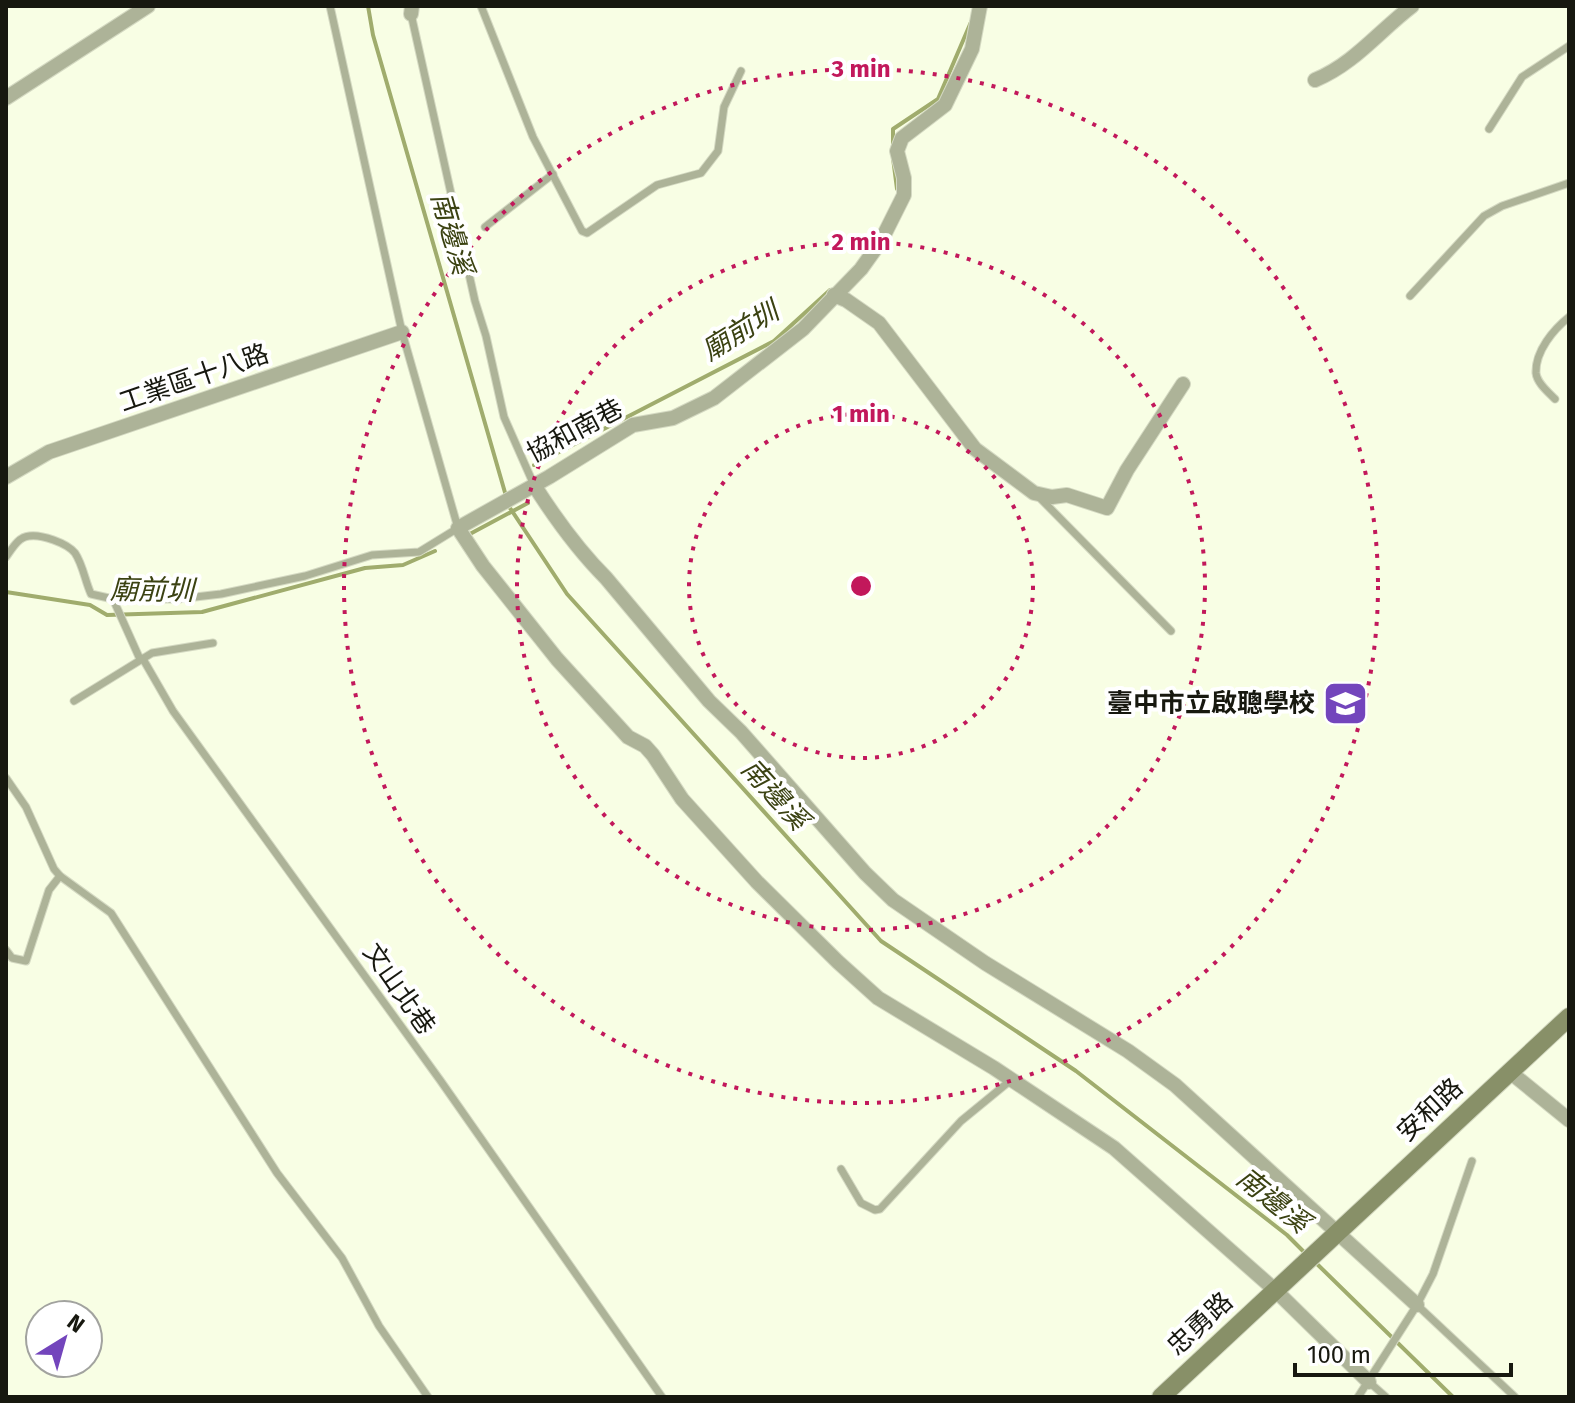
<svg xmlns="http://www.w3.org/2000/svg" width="1575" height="1403" font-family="'Fira Sans','Noto Sans TC',sans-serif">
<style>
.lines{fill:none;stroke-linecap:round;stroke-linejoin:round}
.stream{stroke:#a0ac6d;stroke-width:4}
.service-casing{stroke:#d4d9c2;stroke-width:9}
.minor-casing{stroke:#d4d9c2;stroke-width:16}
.secondary-casing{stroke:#d4d9c2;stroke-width:20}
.service{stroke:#adb398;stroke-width:7}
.minor{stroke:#adb398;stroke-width:14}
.secondary{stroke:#889068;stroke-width:18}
.ring{fill:none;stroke:#c2185b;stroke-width:4;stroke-dasharray:4 8}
.labels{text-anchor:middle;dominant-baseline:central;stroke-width:8;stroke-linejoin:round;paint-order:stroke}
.street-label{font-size:26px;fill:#17180f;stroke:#fff}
.poi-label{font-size:26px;font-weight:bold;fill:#17180f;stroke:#fff;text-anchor:end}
.water-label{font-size:28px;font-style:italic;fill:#3b4212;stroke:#fff}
.centre{fill:#c2185b;stroke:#fff;stroke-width:4}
.ring-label{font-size:24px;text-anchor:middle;font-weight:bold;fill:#c2185b;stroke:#fff;stroke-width:8;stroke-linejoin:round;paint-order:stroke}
</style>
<rect width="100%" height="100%" fill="#f8fee4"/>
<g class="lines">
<g class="stream">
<polyline points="368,6 373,35 506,496"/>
<polyline points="893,146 893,129 938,99 971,22"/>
<polyline points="893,158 897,189"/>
<polyline points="534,465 774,341 830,290"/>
<polyline points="508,505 567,594 881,941 1076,1071 1287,1235 1306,1254"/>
<polyline points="468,535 528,503"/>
<polyline points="6,592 90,605 107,615 202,612 365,568 403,565 435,551"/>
<polyline points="1316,1263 1453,1397"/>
</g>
<defs>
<g id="service">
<polyline points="481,6 533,137 582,231 587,233 657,185 701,173 718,151 724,107 741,71"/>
<polyline points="411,14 475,301 486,336 504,417 534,485"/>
<polyline points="1489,129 1522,77 1569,46"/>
<polyline points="485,227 553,174"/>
<polyline points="1410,296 1484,216 1502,206 1569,183"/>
<path d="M1555 399C1548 392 1537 383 1536 373 1535 351 1554 329 1569 317"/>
<polyline points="1039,497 1171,631"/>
<path d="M6 557C12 549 18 537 29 536 41 534 67 543 75 553 83 565 85 581 91 594L113 599H178L221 594 305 576 372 555 419 552 458 528 402 332 330 6"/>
<polyline points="113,599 139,657 143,659 173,711 440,1080 662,1397"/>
<polyline points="74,701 152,653 213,643"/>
<polyline points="6,778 26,807 54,869 60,876 111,913 277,1173 342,1258 379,1326 428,1397"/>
<polyline points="6,950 12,958 26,961 49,890 60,876"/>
<polyline points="841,1169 861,1203 875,1210 880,1209 961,1121 1011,1080"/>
<polyline points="1417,1305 1515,1397"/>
<polyline points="1369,1382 1386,1397"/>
<polyline points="1358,1397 1417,1305 1433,1274 1472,1161"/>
</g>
<g id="minor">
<polyline points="980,6 972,49 945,105 902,138 897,151 904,178 904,195 881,241 861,269 803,329 714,398 673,418 633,425 549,477 458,528 483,566 557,659 628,737 645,746 653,755 682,799 757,882 838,962 878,998 994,1068 1114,1148 1275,1290 1369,1382"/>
<polyline points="411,14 412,6"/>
<path d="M1315 80C1354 64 1379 31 1412 6"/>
<polyline points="6,98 148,6"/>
<polyline points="834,295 846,300 879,323 975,449 1034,493 1052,497 1067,495 1107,508 1127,470 1183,384"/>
<polyline points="6,477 49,452 402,332"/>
<path d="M534 485C555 518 578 550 606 578L709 701 741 732 865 873 893 900 985 963 1128 1051 1175 1085 1417 1305"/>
<polyline points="1510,1072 1569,1120"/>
</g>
<polyline id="secondary" points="1161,1397 1569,1017"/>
</defs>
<use href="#service" class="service-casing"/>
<use href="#minor" class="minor-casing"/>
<use href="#secondary" class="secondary-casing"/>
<use href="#service" class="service"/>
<use href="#minor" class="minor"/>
<use href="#secondary" class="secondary"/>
</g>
<g class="ring">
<circle cx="861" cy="586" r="172"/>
<circle cx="861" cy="586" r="344"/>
<circle cx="861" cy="586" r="517"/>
</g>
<defs>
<symbol id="school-square" viewBox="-11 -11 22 22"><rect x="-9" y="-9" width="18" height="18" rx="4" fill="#7345bc" stroke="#fff"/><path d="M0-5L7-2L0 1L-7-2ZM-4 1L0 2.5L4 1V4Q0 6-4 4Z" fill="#fff"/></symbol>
</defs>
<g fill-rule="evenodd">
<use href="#school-square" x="1320" y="678" width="51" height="51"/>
</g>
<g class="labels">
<g class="street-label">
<text transform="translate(194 378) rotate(-19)">工業區十八路</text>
<text transform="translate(575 431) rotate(-28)">協和南巷</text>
<text transform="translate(399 989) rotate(55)">文山北巷</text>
<text transform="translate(1430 1110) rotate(-43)">安和路</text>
<text transform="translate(1200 1324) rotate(-43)">忠勇路</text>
</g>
<g class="poi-label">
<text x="1315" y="703">臺中市立啟聰學校</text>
</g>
<g class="water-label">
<text transform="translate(452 233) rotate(74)">南邊溪</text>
<text transform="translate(740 331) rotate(-32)">廟前圳</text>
<text transform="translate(152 590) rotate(1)">廟前圳</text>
<text transform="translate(775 794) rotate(48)">南邊溪</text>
<text transform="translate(1273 1200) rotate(39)">南邊溪</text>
</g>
</g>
<circle cx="861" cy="586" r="12" class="centre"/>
<g class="ring-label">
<text x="861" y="77">3 min</text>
<text x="861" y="250">2 min</text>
<text x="861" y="422">1 min</text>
</g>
<rect width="1575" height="1403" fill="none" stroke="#17180f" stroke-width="16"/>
<g transform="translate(64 1339) rotate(37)"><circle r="38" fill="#ffffff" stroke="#a2a39f" stroke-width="2"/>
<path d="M0-6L14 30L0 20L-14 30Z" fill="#7345bc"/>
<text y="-12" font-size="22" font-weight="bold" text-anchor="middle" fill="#17180f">N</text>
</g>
<path d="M1295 1363v12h216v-12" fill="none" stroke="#17180f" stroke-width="4"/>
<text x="1307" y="1363" font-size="24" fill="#17180f" stroke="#ffffff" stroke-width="6" paint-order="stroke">100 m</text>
</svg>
